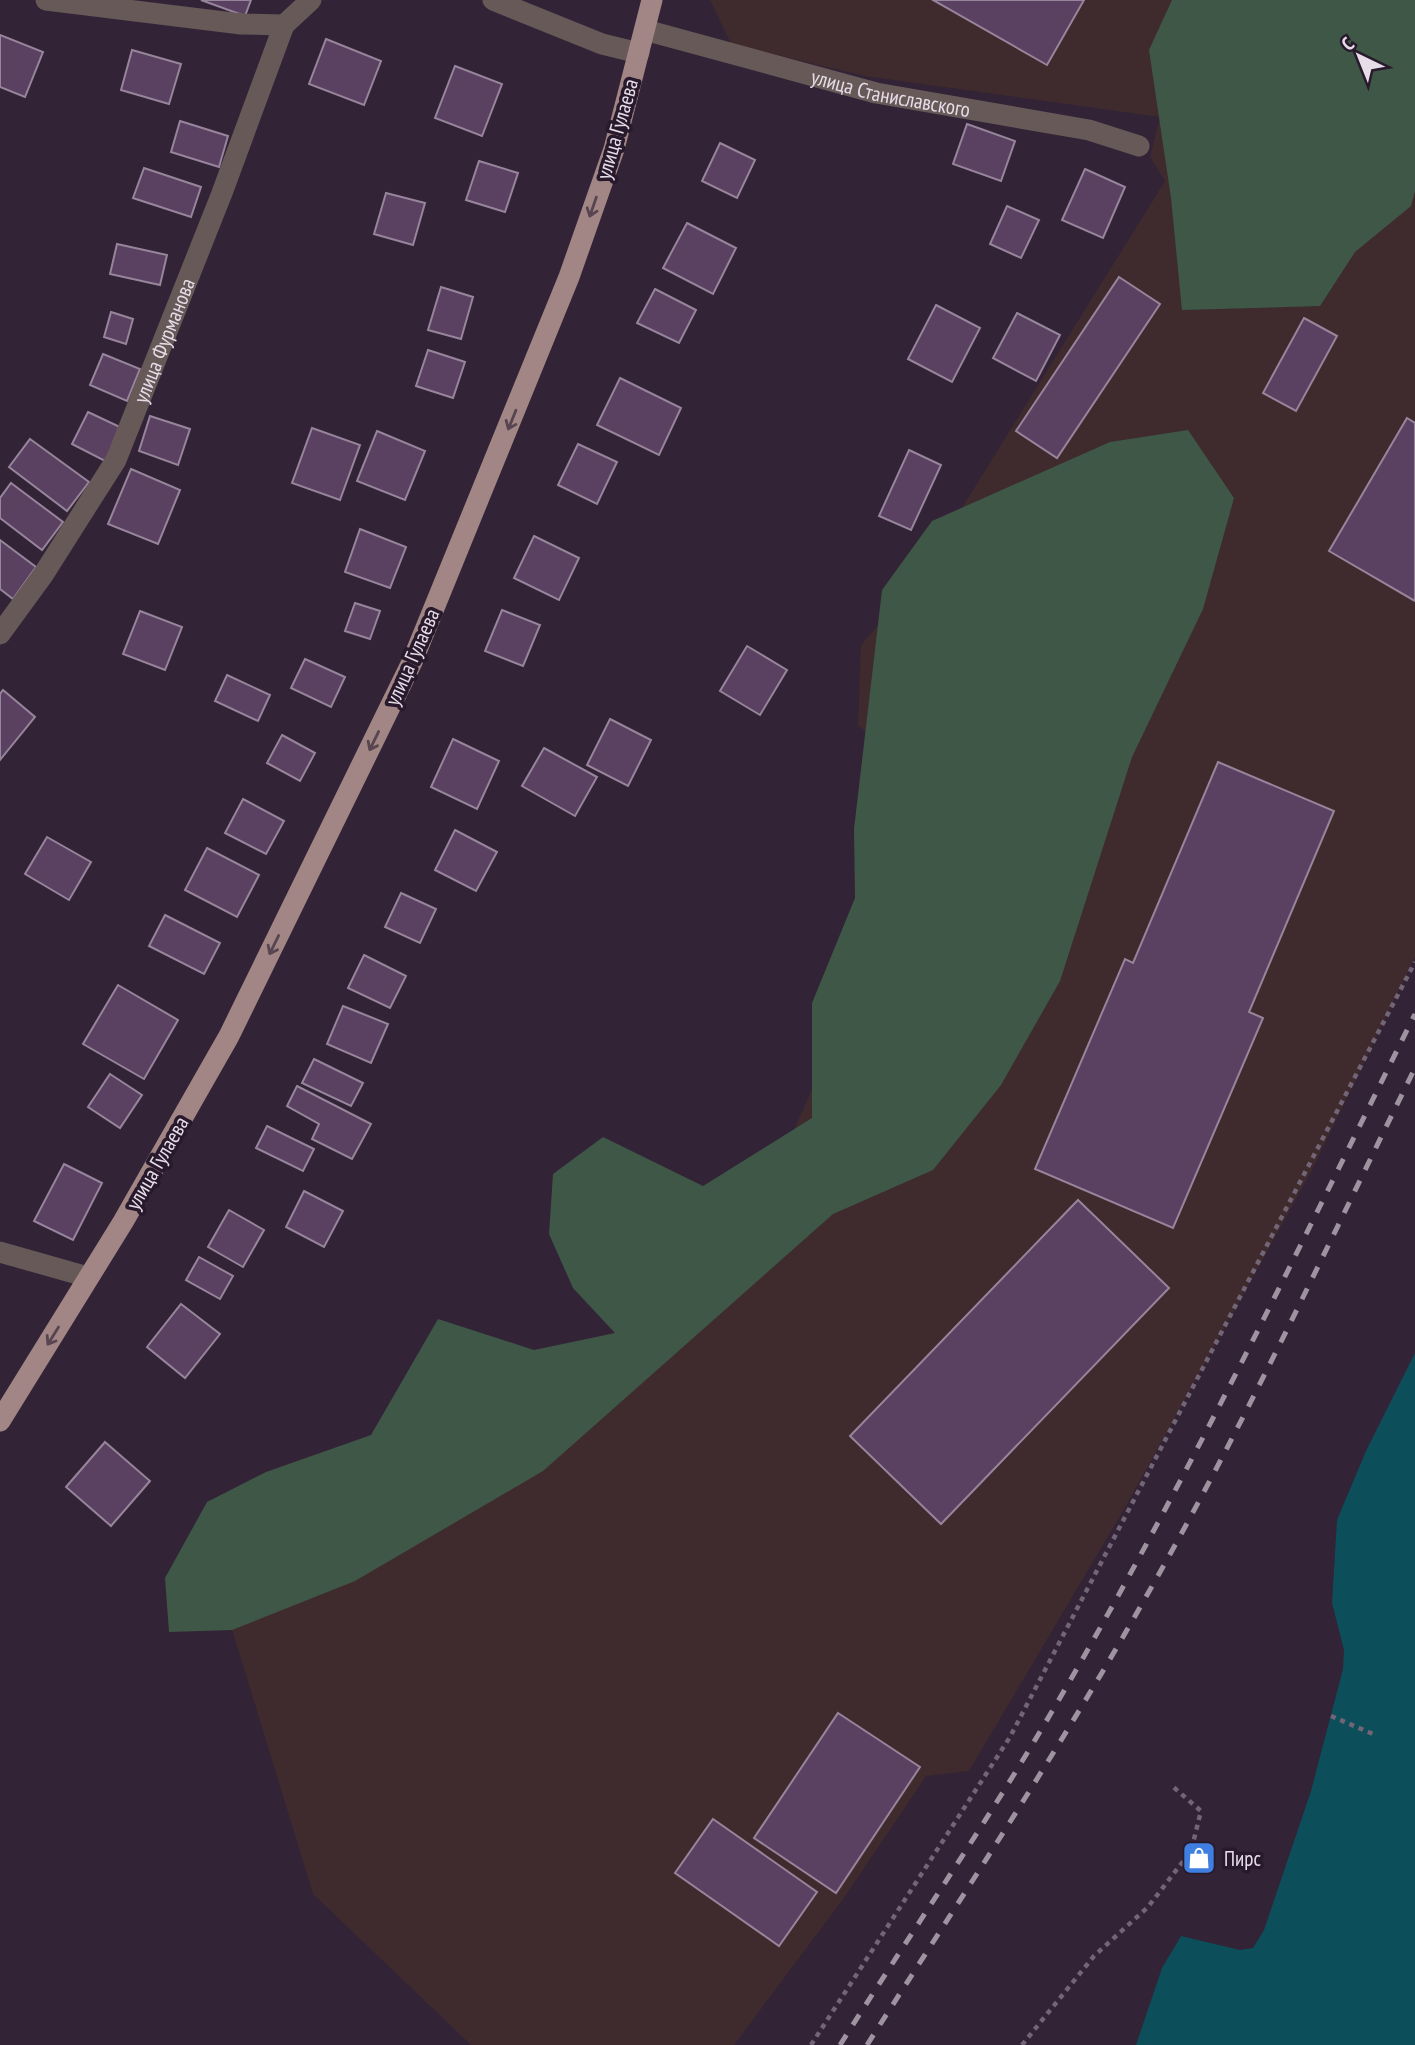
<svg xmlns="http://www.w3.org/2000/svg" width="1415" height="2045" font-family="'PT Sans Narrow',sans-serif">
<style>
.industrial{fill:#3f2b2d}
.green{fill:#3f5747}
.water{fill:#0d4e5b}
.building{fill:#5a4061;stroke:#97859b;stroke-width:2}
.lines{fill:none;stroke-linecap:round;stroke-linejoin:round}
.path{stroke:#726576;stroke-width:4.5;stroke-dasharray:5 5;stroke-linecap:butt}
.minor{stroke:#665958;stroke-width:21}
.major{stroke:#a18685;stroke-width:21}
.rail{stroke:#9f93a2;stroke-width:5;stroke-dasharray:12 12;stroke-linecap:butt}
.oneway{stroke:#584550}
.labels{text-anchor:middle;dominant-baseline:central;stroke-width:7;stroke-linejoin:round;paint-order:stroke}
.street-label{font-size:21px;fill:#e7dde9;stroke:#281a2c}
.poi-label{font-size:21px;fill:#e7dde9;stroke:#281a2c;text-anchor:start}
</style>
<rect width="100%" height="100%" fill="#322336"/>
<polygon class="industrial" points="710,0 1415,0 1415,957 1311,1172 1126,1506 969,1771 926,1776 844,1898 734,2045 471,2045 313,1894 212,1564 657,1366 792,1134 948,787 858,726 861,645 917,580 1165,181 1150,157 1160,117 865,76 731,44"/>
<g class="green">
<polygon points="1172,0 1415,0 1415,191 1411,206 1355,252 1320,306 1182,310 1171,198 1149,50"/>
<polygon points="1188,430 1234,498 1203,609 1132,757 1060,981 1001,1085 933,1170 833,1214 543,1471 355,1581 232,1630 169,1632 165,1578 207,1502 266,1472 371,1435 438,1319 534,1350 615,1333 573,1288 549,1234 553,1174 603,1137 703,1186 812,1118 812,1003 855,898 854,829 882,590 932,521 1110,442"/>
</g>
<polygon class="water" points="1415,1353 1415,2045 1136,2045 1162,1968 1181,1936 1240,1950 1253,1948 1264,1930 1311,1791 1343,1669 1344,1650 1332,1603 1337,1520 1366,1451"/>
<g class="building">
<polygon points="201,0 251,0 245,16"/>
<polygon points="933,0 1084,0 1047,65"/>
<polygon points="0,35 43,52 25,97 0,87"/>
<polygon points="326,39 381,61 364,105 309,84"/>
<polygon points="132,50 181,64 169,104 121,90"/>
<polygon points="455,66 502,84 482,136 435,118"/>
<polygon points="180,121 228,136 219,167 171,152"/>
<polygon points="967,124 1015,141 1001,181 953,164"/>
<polygon points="720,143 755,160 737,198 702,181"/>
<polygon points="479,161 518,173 505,212 466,200"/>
<polygon points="144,168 201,187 191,217 133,198"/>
<polygon points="1085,169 1125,187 1103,238 1062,220"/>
<polygon points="386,193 425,203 413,245 374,234"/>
<polygon points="1007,206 1039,220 1021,258 990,244"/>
<polygon points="687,223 736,248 713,294 663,268"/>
<polygon points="117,244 167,255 160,285 110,274"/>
<polygon points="1119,277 1160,304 1057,458 1016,431"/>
<polygon points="441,287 473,297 461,339 428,330"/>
<polygon points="655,289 696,310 679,343 637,323"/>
<polygon points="936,305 980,328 952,382 908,359"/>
<polygon points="111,312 133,319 126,344 104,337"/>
<polygon points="1017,313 1060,335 1036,381 993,358"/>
<polygon points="1304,318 1337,336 1296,411 1263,393"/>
<polygon points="428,350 465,362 453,398 416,386"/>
<polygon points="103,354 140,369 127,401 90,385"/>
<polygon points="620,378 681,408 659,455 597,425"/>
<polygon points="88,412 122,428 105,461 72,444"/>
<polygon points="150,416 190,429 178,465 139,451"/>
<polygon points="1407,418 1415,423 1415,601 1329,551"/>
<polygon points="312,428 360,445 340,500 292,483"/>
<polygon points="377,431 425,451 405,500 357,481"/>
<polygon points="30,439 89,482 67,511 9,467"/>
<polygon points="578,444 617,462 597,504 558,485"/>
<polygon points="909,450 941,465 911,530 879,516"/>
<polygon points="131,469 180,490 158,544 108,524"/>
<polygon points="11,483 63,522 42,550 0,518 0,498"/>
<polygon points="360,529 406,547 390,588 345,572"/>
<polygon points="534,536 579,558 559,600 514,578"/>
<polygon points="0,540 36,567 13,599 0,589"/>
<polygon points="355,603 380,611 370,639 345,631"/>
<polygon points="502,610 540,625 523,666 485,651"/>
<polygon points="140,611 182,627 165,670 123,654"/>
<polygon points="747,646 787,670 760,715 720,691"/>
<polygon points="305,659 345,677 331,707 291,688"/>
<polygon points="227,675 270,695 258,721 215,701"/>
<polygon points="3,690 35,717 0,760 0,694"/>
<polygon points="610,719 651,740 628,786 587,765"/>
<polygon points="282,735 315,753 300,781 267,763"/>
<polygon points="453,739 499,761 477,809 431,787"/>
<polygon points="544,748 597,777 575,816 522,786"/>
<polygon points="1218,762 1334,811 1249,1012 1263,1018 1173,1228 1035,1169 1125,959 1133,963"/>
<polygon points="243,799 284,821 266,854 225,833"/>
<polygon points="455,830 497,852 476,891 435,870"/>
<polygon points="47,837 91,862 69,900 25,874"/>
<polygon points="207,848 259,875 237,917 185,890"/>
<polygon points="401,893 436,909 420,943 385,927"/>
<polygon points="165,915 220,943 204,974 149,946"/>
<polygon points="364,955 406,976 390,1008 348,988"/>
<polygon points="118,985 178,1020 144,1079 83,1044"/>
<polygon points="343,1006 388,1024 371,1063 327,1044"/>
<polygon points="314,1059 363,1083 351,1106 302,1083"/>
<polygon points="110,1074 142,1095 120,1128 88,1107"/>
<polygon points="297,1086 371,1124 352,1159 312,1139 319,1124 287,1106"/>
<polygon points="267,1126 314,1149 303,1171 256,1148"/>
<polygon points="64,1164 102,1183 73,1240 34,1221"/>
<polygon points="304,1191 343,1211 324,1247 286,1227"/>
<polygon points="1078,1200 1169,1288 941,1524 850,1436"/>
<polygon points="229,1210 264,1230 243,1267 208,1247"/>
<polygon points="199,1257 233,1276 220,1299 186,1280"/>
<polygon points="181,1304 220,1334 185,1378 147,1347"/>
<polygon points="105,1442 150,1481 111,1526 66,1487"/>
<polygon points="838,1713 920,1767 836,1893 754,1838"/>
<polygon points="713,1819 817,1892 779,1946 675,1873"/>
</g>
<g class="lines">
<g class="path">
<polyline points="1331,1716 1373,1734"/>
<polyline points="811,2045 1010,1737 1415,962"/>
<polyline points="1022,2045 1094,1956 1148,1907 1191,1851 1201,1811 1171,1785"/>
</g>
<g class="minor">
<polyline points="46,0 241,24 284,25 311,0"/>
<polyline points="493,0 602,44 639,53"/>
<path id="s1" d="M645 30 876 93 1089 130 1139 146"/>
<path id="s2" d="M0 634 43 575 116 460 222 193 284 25"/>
<polyline points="0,1252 88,1277"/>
</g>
<polyline class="major" points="0,1421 123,1222 229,1036 412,662 569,277 614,149 652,0"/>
<g class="rail">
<path d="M840 2045C902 1947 968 1850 1029 1750 1172 1513 1292 1262 1415 1014"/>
<path d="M867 2045C962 1896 1060 1749 1147 1595 1245 1424 1328 1244 1415 1068"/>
</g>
</g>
<defs><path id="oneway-shaft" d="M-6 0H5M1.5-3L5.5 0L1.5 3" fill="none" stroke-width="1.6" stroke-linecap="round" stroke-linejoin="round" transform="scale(1.75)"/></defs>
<g class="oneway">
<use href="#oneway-shaft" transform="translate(593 207) rotate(109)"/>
<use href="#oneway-shaft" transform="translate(512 420) rotate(112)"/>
<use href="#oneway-shaft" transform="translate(374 741) rotate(116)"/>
<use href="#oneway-shaft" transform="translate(274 945) rotate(116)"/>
<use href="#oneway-shaft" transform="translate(53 1336) rotate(122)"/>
</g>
<defs>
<symbol id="shop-square" viewBox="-11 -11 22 22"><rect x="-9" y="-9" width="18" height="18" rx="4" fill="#3f7fe0" stroke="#281a2c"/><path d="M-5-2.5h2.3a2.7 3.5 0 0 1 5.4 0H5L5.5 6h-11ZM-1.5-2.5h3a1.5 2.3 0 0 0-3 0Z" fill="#fff"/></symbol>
</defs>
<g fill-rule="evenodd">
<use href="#shop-square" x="1180" y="1839" width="38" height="38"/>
</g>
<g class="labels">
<g class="street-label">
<text stroke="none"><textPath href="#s1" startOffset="254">улица Станиславского</textPath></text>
<text transform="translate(617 129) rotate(-74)">улица Гулаева</text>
<text stroke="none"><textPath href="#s2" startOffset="338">улица Фурманова</textPath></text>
<text transform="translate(412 657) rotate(-66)">улица Гулаева</text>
<text transform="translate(157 1163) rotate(-60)">улица Гулаева</text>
</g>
<g class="poi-label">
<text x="1224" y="1858">Пирс</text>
</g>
</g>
<g transform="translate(1359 56) rotate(317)" stroke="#281a2c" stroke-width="5" paint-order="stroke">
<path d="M0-5L12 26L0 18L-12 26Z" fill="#e7dde9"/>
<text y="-10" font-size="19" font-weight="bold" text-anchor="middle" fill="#e7dde9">С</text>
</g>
</svg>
